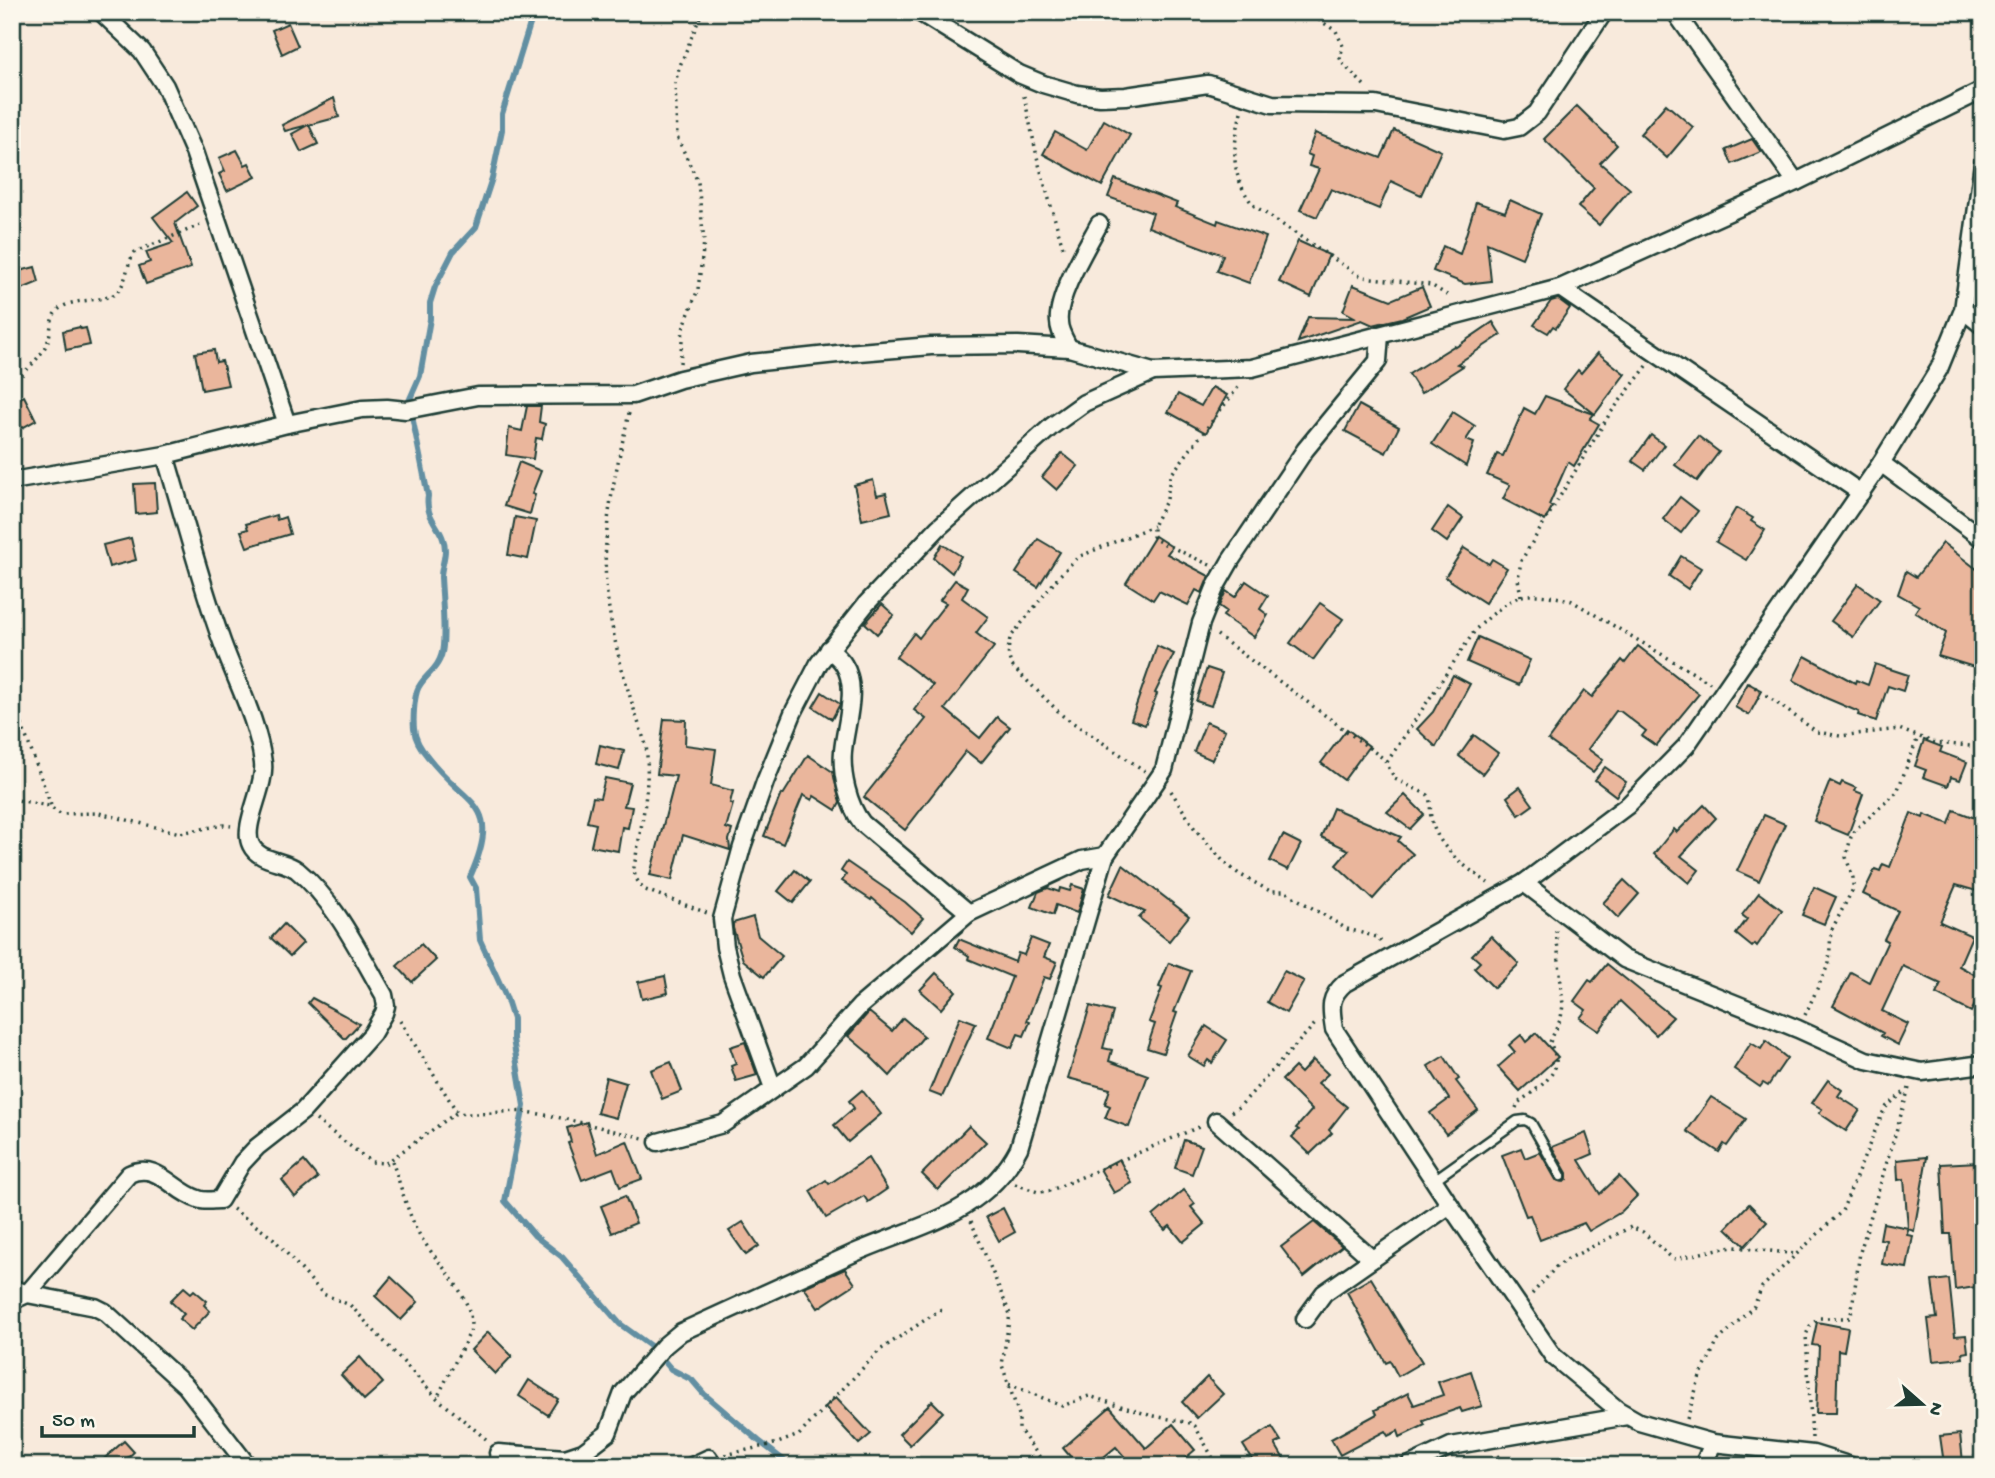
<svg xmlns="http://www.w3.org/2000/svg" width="1995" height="1478" font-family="'Gochi Hand',sans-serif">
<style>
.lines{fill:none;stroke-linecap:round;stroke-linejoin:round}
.stream{stroke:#628fa2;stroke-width:6}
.building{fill:#eab69c;stroke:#1f3d34;stroke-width:2}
.lane-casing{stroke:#1f3d34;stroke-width:13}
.street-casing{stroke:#1f3d34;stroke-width:21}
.path{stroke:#1f3d34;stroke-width:3.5;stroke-dasharray:2 5;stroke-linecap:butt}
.lane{stroke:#fbf7ec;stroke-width:8}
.street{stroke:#fbf7ec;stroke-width:16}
</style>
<rect width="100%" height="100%" fill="#f8eadc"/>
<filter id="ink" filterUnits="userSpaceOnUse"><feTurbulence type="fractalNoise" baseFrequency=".0143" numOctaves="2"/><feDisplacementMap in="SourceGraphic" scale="14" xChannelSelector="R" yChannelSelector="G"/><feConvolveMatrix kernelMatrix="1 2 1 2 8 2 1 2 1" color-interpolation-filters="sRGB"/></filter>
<g filter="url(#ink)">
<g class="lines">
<path class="stream" d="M532 12 531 21 502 114V130L492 178 476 227 453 252 435 287 430 303V319L420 376 409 401 428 496C424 520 445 528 445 550 445 559 441 568 441 577 442 599 445 624 443 646 441 671 422 675 417 691 414 701 413 719 414 729 415 739 421 749 428 757 467 808 504 801 470 877L476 888 480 940 506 997 513 1019V1039L524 1106 505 1201 535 1236 562 1257 620 1324 653 1348 671 1369 692 1380 704 1394 759 1441 791 1466"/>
</g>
<g class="building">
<polygon points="288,23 298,46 282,54 272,30"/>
<polygon points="334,98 339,117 309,125 318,144 301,152 292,134 308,125 285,131 282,125"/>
<polygon points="1666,104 1693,127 1667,158 1640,134"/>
<polygon points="1577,106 1617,145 1600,163 1630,189 1599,225 1578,207 1594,188 1544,139"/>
<polygon points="1104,120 1130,135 1102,186 1043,154 1055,132 1087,150"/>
<polygon points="1394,130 1441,151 1421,195 1391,181 1379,209 1331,189 1317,217 1300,210 1319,169 1309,166 1312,156 1307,154 1315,133 1381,158"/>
<polygon points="1752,139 1761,152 1732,164 1726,150"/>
<polygon points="237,150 245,165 249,163 256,177 227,191 219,174 225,171 219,158"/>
<polygon points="1115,179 1177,203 1175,207 1217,224 1218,220 1266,237 1249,283 1217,271 1223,255 1148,227 1153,213 1108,197"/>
<polygon points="187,192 197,206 175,223 191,268 146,284 139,266 150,262 146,252 173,243 153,217"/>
<polygon points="1510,200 1541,214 1522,258 1487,243 1491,281 1465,284 1433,271 1443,246 1460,254 1476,202 1505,212"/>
<polygon points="1298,241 1329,255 1311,297 1279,282"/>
<polygon points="35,267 39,282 12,293 12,273"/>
<polygon points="1353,285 1391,300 1422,287 1430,306 1402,318 1373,325 1362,320 1298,342 1308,317 1356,318 1343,311"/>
<polygon points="1558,299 1570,308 1556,328 1553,326 1548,333 1534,325 1551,301"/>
<polygon points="1493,322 1501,335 1457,364 1463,366 1421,393 1409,374 1454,346 1456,347"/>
<polygon points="80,327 81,329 86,328 90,345 66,350 63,331"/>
<polygon points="214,350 216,362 222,361 228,385 202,390 195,353"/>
<polygon points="1598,353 1625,374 1595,414 1563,389 1578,370 1581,373"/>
<polygon points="1212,387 1227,395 1206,433 1168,412 1178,394 1201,406"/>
<polygon points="24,396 36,420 22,428 12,409 12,402"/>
<polygon points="1545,396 1594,414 1590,419 1599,424 1574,466 1568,462 1549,505 1552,507 1545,521 1503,499 1510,485 1487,475 1497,454 1503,456 1524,408 1535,414"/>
<polygon points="1359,405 1399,427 1386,453 1345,431"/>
<polygon points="527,406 541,406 539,422 545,424 542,439 536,438 533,459 506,455 509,428 522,431"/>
<polygon points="1453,412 1475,426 1466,440 1474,443 1466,466 1432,444"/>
<polygon points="1651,435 1664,445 1645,470 1632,461"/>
<polygon points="1698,436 1719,452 1697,481 1675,465"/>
<polygon points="1062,453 1078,466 1057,490 1042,477"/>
<polygon points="519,462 541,471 532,494 535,495 530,514 504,506"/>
<polygon points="873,480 877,495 886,493 891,513 862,520 854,485"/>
<polygon points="155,483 157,512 136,514 134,484"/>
<polygon points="1680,497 1698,511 1681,533 1663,519"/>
<polygon points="1448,507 1463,518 1447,542 1432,531"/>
<polygon points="1736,508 1753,518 1751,521 1765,530 1746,560 1716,542"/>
<polygon points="276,515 277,520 285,517 290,534 247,547 241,531 248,529 246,524"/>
<polygon points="515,517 536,521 528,559 508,555"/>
<polygon points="1155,536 1172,547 1167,554 1209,576 1202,593 1196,590 1188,605 1159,591 1153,600 1126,583"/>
<polygon points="131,538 136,560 109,567 103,545"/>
<polygon points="1038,539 1060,552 1038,587 1016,573"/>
<polygon points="1943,543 1983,574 1983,638 1974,667 1938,656 1946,633 1915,612 1919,606 1898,594 1906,571 1916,577"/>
<polygon points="942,544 961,556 952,573 934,558"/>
<polygon points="1464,548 1489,564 1492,559 1507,568 1485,603 1445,577"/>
<polygon points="1681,556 1701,568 1688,589 1669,576"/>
<polygon points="955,580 968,587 962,598 988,617 976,633 994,647 945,709 980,738 997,717 1010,727 981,763 966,751 905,830 864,797 926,719 914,710 933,685 896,657 914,633 919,638 946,603 940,600"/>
<polygon points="1246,581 1268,596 1260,609 1268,615 1254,637 1223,616 1226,611 1219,606 1226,591 1235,597"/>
<polygon points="1858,584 1880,600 1853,637 1831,621"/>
<polygon points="1320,603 1343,619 1313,660 1290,643"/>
<polygon points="882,604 894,615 877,634 865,623"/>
<polygon points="1478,637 1530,660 1519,685 1467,662"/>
<polygon points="1157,646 1174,654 1155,693 1157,694 1145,725 1131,720"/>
<polygon points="1638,646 1699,694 1656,746 1642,736 1646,731 1620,711 1616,711 1588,749 1603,760 1593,772 1548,740 1584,691 1592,697 1622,660 1625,663"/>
<polygon points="1805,656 1855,683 1856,680 1868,685 1875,664 1908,675 1903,691 1888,686 1876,721 1858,715 1859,712 1826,698 1793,680"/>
<polygon points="1207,668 1222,673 1211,706 1196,701"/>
<polygon points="1453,675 1470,684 1436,747 1417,729 1433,712"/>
<polygon points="1748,683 1762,691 1749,715 1735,707"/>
<polygon points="822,692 840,704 832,719 813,707"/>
<polygon points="664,719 686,720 685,745 716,749 711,785 733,791 730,803 733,804 726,828 732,830 729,840 730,850 683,835 672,880 650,875 676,776 657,774"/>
<polygon points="1206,722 1225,730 1212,760 1194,752"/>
<polygon points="1347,729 1369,746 1344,780 1321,763"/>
<polygon points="1474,735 1498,753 1482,774 1459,756"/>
<polygon points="1924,740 1942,747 1940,752 1967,762 1960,780 1951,777 1948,786 1923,777 1926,770 1915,766"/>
<polygon points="600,745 624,751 619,770 596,764"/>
<polygon points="808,755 833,772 840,803 836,810 814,796 812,800 803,795 783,844 764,836 781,794 783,795"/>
<polygon points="1605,767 1626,782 1616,796 1595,780"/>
<polygon points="605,778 630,783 624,806 632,807 628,828 622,827 618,851 591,846 596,824 587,822 593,797 600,798"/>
<polygon points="1830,781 1840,786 1842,782 1856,788 1855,791 1863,794 1848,835 1814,821"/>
<polygon points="1520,787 1533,805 1519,815 1507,797"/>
<polygon points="1405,795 1424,814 1410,829 1387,812"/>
<polygon points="1704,805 1716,818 1681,856 1699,870 1689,883 1654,854 1674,829 1677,832"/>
<polygon points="1333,808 1401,837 1398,841 1413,854 1373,899 1336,865 1349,850 1321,837"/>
<polygon points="1954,810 1983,821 1983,893 1956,885 1940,922 1972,936 1959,966 1983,979 1983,989 1971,1012 1936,994 1941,984 1903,966 1882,1011 1908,1024 1898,1045 1881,1036 1883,1033 1833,1006 1851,972 1869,982 1888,941 1884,939 1898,911 1863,894 1875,869 1880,871 1883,864 1890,867 1911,813 1923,818 1924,814 1949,824"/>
<polygon points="1764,815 1785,824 1759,881 1737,871"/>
<polygon points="1283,835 1301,844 1288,870 1270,861"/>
<polygon points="847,862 905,902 923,918 911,932 872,898 871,900 842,881 846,875 841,871"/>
<polygon points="1123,865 1189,916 1169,941 1139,918 1145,912 1109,895"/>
<polygon points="795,870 810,882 793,903 778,891"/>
<polygon points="1624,880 1639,894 1618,918 1603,903"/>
<polygon points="1072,885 1084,889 1077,913 1056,905 1053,915 1032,907 1038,892 1048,888 1059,892 1060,888 1070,891"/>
<polygon points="1814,887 1836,897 1824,924 1802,915"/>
<polygon points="1759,893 1782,910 1757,946 1755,944 1752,947 1736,934 1747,919 1742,915"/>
<polygon points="753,917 758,936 782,956 764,977 743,960 733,928 733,923"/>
<polygon points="284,924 303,943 290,956 271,938"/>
<polygon points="1491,936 1519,964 1494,988 1474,968 1480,962 1472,955"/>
<polygon points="1031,938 1049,945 1044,957 1057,962 1050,979 1044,977 1027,1021 1030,1022 1024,1036 1018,1034 1012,1048 988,1038 1012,977 968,959 969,956 955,947 959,939 1015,962 1018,953 1024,955"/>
<polygon points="421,944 436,960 412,982 397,966"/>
<polygon points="1169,963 1191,971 1174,1012 1177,1013 1163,1053 1147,1048 1155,1024 1149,1022 1162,988 1159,987"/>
<polygon points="1607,964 1673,1017 1656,1035 1620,1001 1599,1031 1580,1018 1586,1010 1574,1001 1589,980 1592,982"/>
<polygon points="1284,971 1304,981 1286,1013 1267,1002"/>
<polygon points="936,973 956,991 941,1009 920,990"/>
<polygon points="665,976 668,993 642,999 638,982"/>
<polygon points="312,998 344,1015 359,1024 345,1039 308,1003"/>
<polygon points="1090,1006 1113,1012 1103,1048 1112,1050 1109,1061 1148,1075 1129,1127 1105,1118 1110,1106 1105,1104 1110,1089 1068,1078"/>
<polygon points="869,1012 892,1031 903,1018 924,1036 890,1076 871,1057 872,1056 848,1036"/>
<polygon points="960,1017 976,1023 942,1097 929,1092"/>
<polygon points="1206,1026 1227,1040 1212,1063 1208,1060 1204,1066 1188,1056"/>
<polygon points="1536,1033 1558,1057 1520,1091 1498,1067 1515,1052 1509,1045 1521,1035 1526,1042"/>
<polygon points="1766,1041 1787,1058 1768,1086 1763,1083 1760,1087 1734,1069 1751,1043 1761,1049"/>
<polygon points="745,1042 757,1075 736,1081 731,1066 736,1064 730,1047"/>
<polygon points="1444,1056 1459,1079 1456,1081 1478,1110 1446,1134 1430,1113 1449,1099 1428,1066"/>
<polygon points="1313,1060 1328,1074 1318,1083 1347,1107 1329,1130 1332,1133 1310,1154 1292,1137 1299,1130 1296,1128 1312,1110 1282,1080 1295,1067 1301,1073"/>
<polygon points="671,1062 682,1091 662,1099 651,1070"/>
<polygon points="606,1077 626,1083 616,1118 597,1113"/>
<polygon points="1828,1080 1842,1090 1838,1096 1860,1110 1846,1131 1819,1113 1822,1109 1812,1103"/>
<polygon points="862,1090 881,1114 848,1142 834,1125 854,1108 849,1101"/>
<polygon points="1711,1097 1746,1119 1727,1146 1724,1144 1719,1152 1687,1131"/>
<polygon points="587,1122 597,1154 627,1141 642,1179 620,1187 613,1168 582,1180 568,1143 571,1142 567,1128"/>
<polygon points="969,1126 986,1142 938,1190 922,1174"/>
<polygon points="1586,1133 1593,1154 1579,1160 1600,1194 1619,1176 1637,1196 1621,1212 1589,1231 1584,1223 1540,1240 1530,1215 1526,1216 1502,1155 1521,1148 1525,1158 1540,1152 1556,1180 1564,1182 1567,1179 1567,1173 1552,1147"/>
<polygon points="1184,1140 1202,1146 1192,1174 1175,1168"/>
<polygon points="1927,1157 1914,1231 1908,1229 1907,1235 1913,1236 1907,1268 1882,1264 1886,1240 1880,1239 1883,1223 1908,1228 1904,1179 1898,1180 1897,1160"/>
<polygon points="868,1158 887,1189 868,1202 864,1196 826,1218 810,1191 826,1180 829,1184"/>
<polygon points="1119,1159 1132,1183 1114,1193 1100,1169"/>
<polygon points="304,1161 318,1178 295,1197 282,1180"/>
<polygon points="1978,1162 1983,1286 1955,1290 1951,1234 1945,1234 1941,1164"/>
<polygon points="1184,1190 1195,1204 1191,1207 1205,1224 1183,1242 1170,1226 1165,1230 1153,1216"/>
<polygon points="625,1196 636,1223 612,1233 601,1206"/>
<polygon points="1749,1204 1767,1222 1745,1246 1726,1228"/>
<polygon points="1003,1208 1015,1232 999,1241 986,1217"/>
<polygon points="743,1222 759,1246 746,1255 729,1231"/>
<polygon points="1314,1222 1342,1246 1304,1277 1281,1247"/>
<polygon points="845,1269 855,1284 818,1308 804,1287"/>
<polygon points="391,1277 418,1302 401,1320 375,1296"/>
<polygon points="1371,1278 1422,1362 1398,1376 1390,1361 1386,1363 1347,1292"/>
<polygon points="1949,1279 1955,1336 1966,1335 1968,1352 1962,1353 1963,1358 1933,1361 1928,1319 1937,1318 1932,1281"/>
<polygon points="184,1287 191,1293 194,1290 207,1301 204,1305 210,1311 192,1330 179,1319 184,1314 170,1301"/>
<polygon points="1817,1322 1848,1328 1844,1351 1838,1350 1836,1413 1816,1413 1819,1346 1812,1345"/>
<polygon points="488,1332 512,1356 495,1374 471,1350"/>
<polygon points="360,1357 383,1383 364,1400 341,1375"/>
<polygon points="1471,1371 1482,1406 1462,1412 1460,1408 1423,1421 1425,1425 1400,1437 1398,1431 1388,1436 1385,1431 1340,1455 1331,1439 1377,1414 1375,1410 1408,1393 1414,1405 1443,1395 1438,1382"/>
<polygon points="1207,1377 1223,1394 1197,1418 1182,1402"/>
<polygon points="529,1380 558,1399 548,1415 519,1396"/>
<polygon points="836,1397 871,1434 859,1444 825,1407"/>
<polygon points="932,1401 943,1412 910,1445 899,1434"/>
<polygon points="1110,1407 1146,1448 1173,1424 1195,1450 1176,1466 1125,1466 1129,1462 1116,1447 1093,1466 1078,1466 1063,1448"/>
<polygon points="1272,1427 1281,1441 1275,1444 1288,1466 1256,1466 1243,1445"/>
<polygon points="1960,1434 1963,1462 1944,1464 1940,1436"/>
<polygon points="124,1441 134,1452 119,1466 96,1466"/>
</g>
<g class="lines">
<defs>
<polyline id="lane" points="1434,1180 1517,1121 1525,1120 1531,1123 1561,1176"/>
<g id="street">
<polyline points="101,12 142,51 165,86 194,152 287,424"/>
<polyline points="919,12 1019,74 1043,84 1077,94 1100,97 1126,96 1208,84 1272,104 1376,105 1504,130 1519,127 1537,113 1604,12"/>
<polyline points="1675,12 1796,182"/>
<polyline points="1560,288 1861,493"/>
<polyline points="1963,310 1983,326"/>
<path d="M1069 348C1065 340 1059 331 1059 322 1056 297 1087 247 1099 224"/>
<path d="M165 455C184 517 200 581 222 642 236 681 258 721 263 763 266 787 241 826 251 845 259 862 284 860 297 870 336 902 359 952 384 995L386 1006 384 1013 372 1034 303 1111 257 1147 242 1163 220 1200C213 1200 204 1202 198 1199 172 1191 158 1161 129 1174L27 1294 95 1307 105 1312 186 1386 248 1466"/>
<polyline points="1881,463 1983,539"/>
<polyline points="12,481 165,455 287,424 362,409 387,408 406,410 478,396 633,395 680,379 751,363 847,353 931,346 1018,345 1069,348 1153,372 1252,368 1560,288 1796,182 1983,90"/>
<path d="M829 649C834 654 841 659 844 665 859 688 845 726 843 751 841 774 848 805 862 823L969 913"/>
<polyline points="1524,883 1624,959 1798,1029 1866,1060 1922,1072 1983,1064"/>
<polyline points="773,1088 732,975 725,947 722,919 742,847 765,782 793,713 819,663 866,604 938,528 1052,426 1084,403 1153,372"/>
<polyline points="1216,1121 1372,1259"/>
<polyline points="658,1142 723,1124 806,1066 860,1006 969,913 1082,860 1105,856"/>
<polyline points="12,1288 27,1294 12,1301"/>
<polyline points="1305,1319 1324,1293 1450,1205"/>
<path d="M498 1453 565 1458 583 1452 608 1433 623 1393 664 1346 681 1332C737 1306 795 1280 852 1254 915 1226 985 1215 1019 1148L1105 856 1164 770 1201 623 1215 588 1231 560 1305 450 1378 361 1380 335"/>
<polyline points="692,1466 709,1458"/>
<polyline points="1408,1466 1451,1446 1627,1416"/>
<polyline points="1703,1466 1713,1443"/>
<path d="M1851 1466 1813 1454 1713 1443 1639 1422 1618 1410 1553 1356 1450 1205 1334 1029C1331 1008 1328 998 1345 983L1524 883 1628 805 1686 746 1881 463 1939 369 1963 310 1983 163"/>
</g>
</defs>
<use href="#lane" class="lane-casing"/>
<use href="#street" class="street-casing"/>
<g class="path">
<polyline points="1307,12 1336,31 1343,46 1340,58 1342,63 1366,87"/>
<polyline points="1024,96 1038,161 1064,251"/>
<path d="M1241 112C1233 148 1229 173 1253 205L1355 273 1363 277 1431 285 1450 297"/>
<polyline points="680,363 683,329 698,289 704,242 698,182 677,137 675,83 679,68 702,12"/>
<path d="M12 385C24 372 40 359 47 343 52 333 49 320 56 312 69 297 96 303 113 295 128 287 125 264 135 252L200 225"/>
<path d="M629 413C616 471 600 533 607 594 613 645 629 696 646 745 651 785 641 827 634 867L635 877 643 889 707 913"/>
<polyline points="1210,565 1156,540 1153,536 1153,526 1167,499 1170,476 1239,386"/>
<polyline points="1521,596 1518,579 1521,561 1609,415 1647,366"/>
<path d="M1217 635 1384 759 1395 779 1428 795C1432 803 1429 813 1432 822 1440 850 1466 867 1488 883"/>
<polyline points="1749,683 1817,732 1840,736 1899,729 1935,743 1983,747"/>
<polyline points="12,698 52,808"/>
<path d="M1387 762 1476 629C1487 619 1508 599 1522 596 1533 593 1561 597 1572 601L1710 683"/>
<path d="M1145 771 1063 716 1012 666C1007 656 1008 649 1010 638L1060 575 1078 557 1153 526"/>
<polyline points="1171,791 1195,829 1224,862 1239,874 1270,891 1284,891 1347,929 1377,937 1383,944"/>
<polyline points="12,799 49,806 60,814 99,813 180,833 223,825 231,826"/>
<polyline points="1805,1015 1829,963 1831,931 1853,889 1853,878 1846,857 1851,837 1856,829 1897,792 1918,737"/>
<path d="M400 1021 457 1112C473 1118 506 1109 526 1112 565 1117 604 1129 643 1138"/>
<path d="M1516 1108 1518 1103C1530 1093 1558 1078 1556 1059 1555 1054 1552 1047 1550 1042L1561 1018 1563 1005 1556 930"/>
<polyline points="1231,1112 1240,1106 1315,1024"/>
<polyline points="316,1120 371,1162 386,1163 456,1113"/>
<path d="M392 1161C400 1183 406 1207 416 1228 431 1260 478 1296 470 1332L437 1398"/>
<polyline points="1015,1184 1038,1192 1049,1191 1199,1127"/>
<polyline points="233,1209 274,1239 323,1294 350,1305 437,1398 486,1439"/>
<polyline points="971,1221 1010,1314 1002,1365 1019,1415 1019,1429 1044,1463 1052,1466"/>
<polyline points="1532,1294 1556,1267 1566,1260 1631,1227 1643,1232 1672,1258 1676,1259 1718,1249 1735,1247 1796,1254"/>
<polyline points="1009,1384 1062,1406 1089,1396 1149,1415 1190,1423 1195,1426 1214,1460 1226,1466"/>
<polyline points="1687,1419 1700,1376 1718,1341 1754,1306 1762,1287 1842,1211 1882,1114 1887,1106 1907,1090"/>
<polyline points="1812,1438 1806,1335 1810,1326 1819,1318 1850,1318 1851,1315 1860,1252 1909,1088"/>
<polyline points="725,1455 778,1443 799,1435 880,1350 943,1308"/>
<polyline points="1498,1455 1503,1466"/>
</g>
<use href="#lane" class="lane"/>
<use href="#street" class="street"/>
</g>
</g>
<rect width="1995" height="1478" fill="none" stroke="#fbf7ec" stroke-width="42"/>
<rect x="21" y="21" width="1953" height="1436" fill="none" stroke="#1f3d34" stroke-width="2.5" filter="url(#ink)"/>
<g transform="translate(1922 1404) rotate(110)" stroke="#fbf7ec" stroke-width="5" paint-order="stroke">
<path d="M0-5L12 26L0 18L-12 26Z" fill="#1f3d34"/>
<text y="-10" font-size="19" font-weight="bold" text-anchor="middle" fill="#1f3d34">N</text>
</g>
<path d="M42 1426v10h152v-10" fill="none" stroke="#1f3d34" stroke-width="3.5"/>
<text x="52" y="1426" font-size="21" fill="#1f3d34" stroke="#fbf7ec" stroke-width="5" paint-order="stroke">50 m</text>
</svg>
